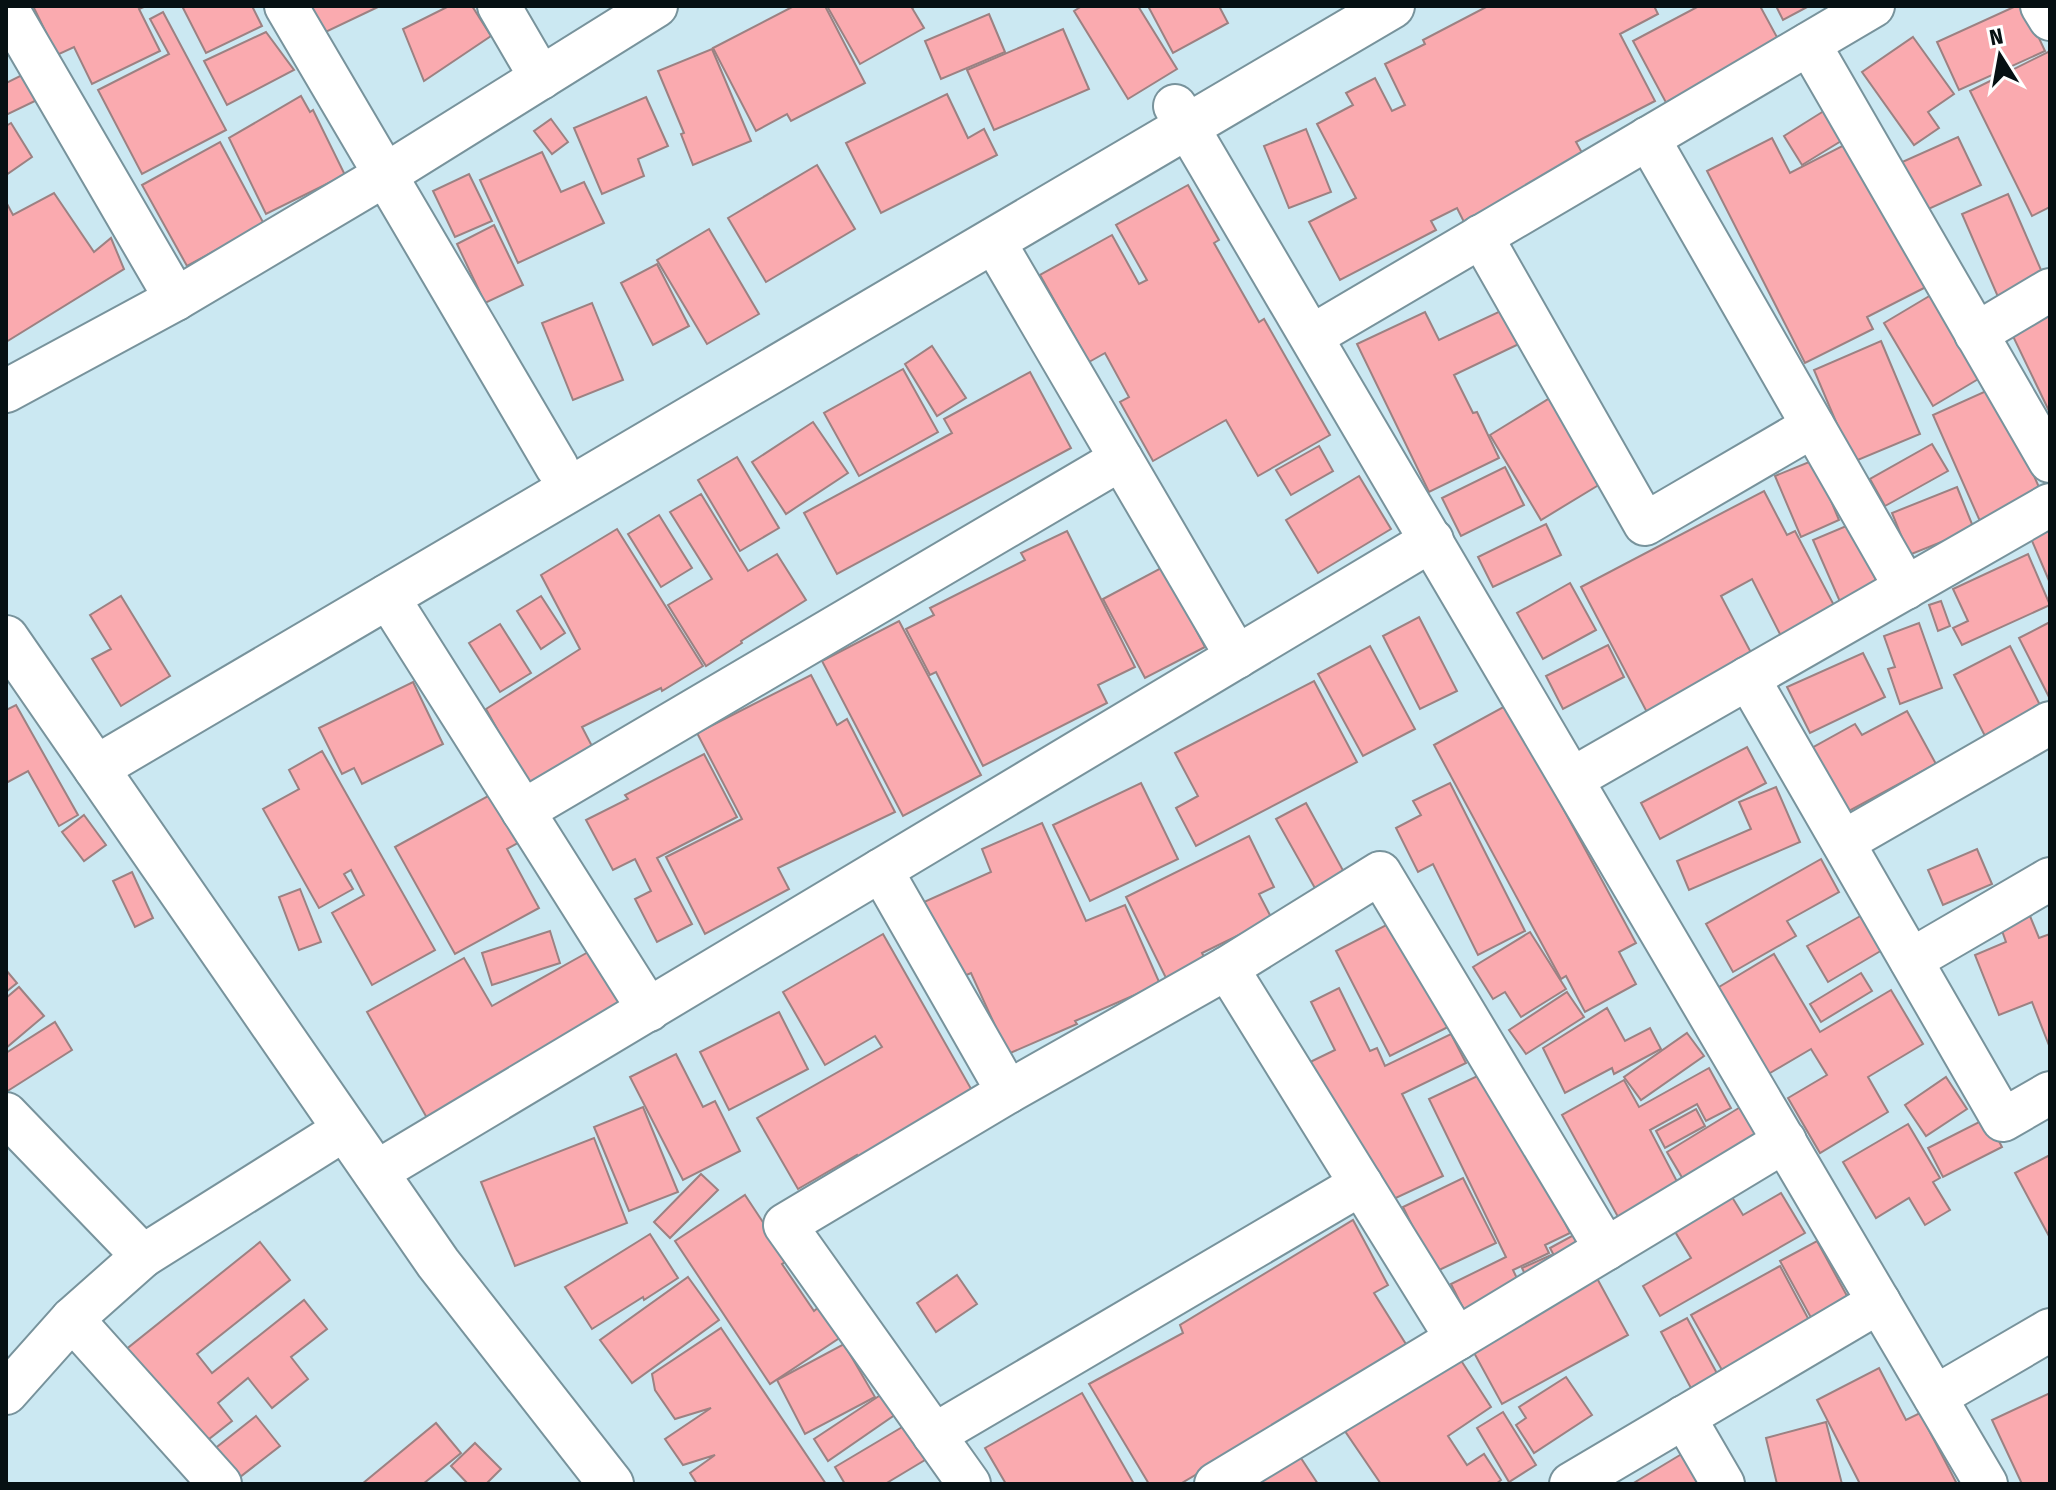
<svg xmlns="http://www.w3.org/2000/svg" width="2056" height="1490" font-family="'Fira Sans Condensed',sans-serif">
<style>
.building{fill:#faaaaf;stroke:#9c8182;stroke-width:2}
.lines{fill:none;stroke-linecap:round;stroke-linejoin:round}
.minor-casing{stroke:#78939c;stroke-width:46}
.tertiary-casing{stroke:#78939c;stroke-width:48}
.minor{stroke:#fff;stroke-width:42}
.tertiary{stroke:#fff;stroke-width:44}
</style>
<rect width="100%" height="100%" fill="#cbe8f2"/>
<g class="building">
<polygon points="33,6 146,6 139,9 160,51 92,84 74,47 57,55"/>
<polygon points="182,6 252,6 262,26 206,53"/>
<polygon points="298,6 380,6 313,38"/>
<polygon points="449,6 472,6 491,36 424,81 403,29"/>
<polygon points="794,6 825,6 865,83 791,121 787,114 756,131 713,48"/>
<polygon points="827,6 916,6 912,8 924,28 860,64"/>
<polygon points="1082,6 1138,6 1177,69 1128,99 1074,11"/>
<polygon points="1148,6 1219,6 1228,23 1173,53"/>
<polygon points="1488,6 1654,6 1658,14 1620,34 1655,101 1576,142 1586,160 1464,222 1457,208 1431,221 1436,230 1340,280 1309,222 1356,198 1317,124 1353,105 1346,93 1375,78 1392,111 1405,105 1385,64 1425,44 1423,40"/>
<polygon points="1699,6 1760,6 1778,39 1742,59 1748,69 1670,110 1633,41"/>
<polygon points="1776,6 1809,6 1783,20"/>
<polygon points="2016,6 2024,6 2045,51 1959,90 1937,42"/>
<polygon points="163,12 226,130 142,174 98,90 169,54 150,19"/>
<polygon points="989,14 1005,52 941,79 925,41"/>
<polygon points="1063,29 1089,89 994,130 967,70"/>
<polygon points="266,32 294,70 227,105 204,61"/>
<polygon points="1913,37 1954,94 1928,112 1939,128 1914,145 1862,72"/>
<polygon points="712,49 751,141 693,165 681,134 684,133 658,71"/>
<polygon points="2050,51 2050,207 2032,216 1970,91"/>
<polygon points="24,74 37,100 6,115 6,83"/>
<polygon points="947,94 968,138 984,129 997,155 881,213 846,143"/>
<polygon points="301,96 310,112 313,110 345,175 266,214 229,138"/>
<polygon points="646,97 668,146 638,159 644,176 602,194 574,128"/>
<polygon points="1827,109 1846,138 1802,165 1784,136"/>
<polygon points="551,119 568,142 552,154 534,131"/>
<polygon points="11,123 32,157 6,175 6,126"/>
<polygon points="1306,129 1331,192 1289,208 1264,146"/>
<polygon points="1958,137 1981,185 1922,212 1900,163"/>
<polygon points="1772,138 1790,173 1852,141 1926,287 1867,317 1873,329 1805,363 1707,171"/>
<polygon points="220,142 264,224 187,266 142,185"/>
<polygon points="542,152 561,192 584,182 604,223 518,263 480,180"/>
<polygon points="817,165 855,229 766,282 728,218"/>
<polygon points="469,174 492,221 455,237 433,191"/>
<polygon points="1188,185 1219,240 1214,243 1259,322 1264,319 1330,435 1258,476 1226,420 1153,461 1120,402 1129,397 1105,353 1089,362 1040,275 1112,235 1139,284 1147,280 1116,225"/>
<polygon points="54,193 94,252 111,238 124,269 6,342 6,202 13,215"/>
<polygon points="2008,194 2048,286 2002,306 1962,214"/>
<polygon points="494,225 523,285 485,303 457,244"/>
<polygon points="709,229 759,314 707,344 657,260"/>
<polygon points="657,264 689,326 653,345 621,283"/>
<polygon points="1931,295 1980,378 1933,406 1884,323"/>
<polygon points="592,303 623,380 573,400 542,323"/>
<polygon points="1505,309 1521,343 1454,375 1473,413 1477,412 1499,458 1429,492 1357,344 1425,312 1439,340"/>
<polygon points="2050,311 2050,413 2010,330"/>
<polygon points="1881,341 1920,434 1853,462 1814,370"/>
<polygon points="932,346 966,398 937,416 905,364"/>
<polygon points="903,369 938,432 859,476 824,413"/>
<polygon points="1030,372 1071,448 837,574 804,513 952,433 944,419"/>
<polygon points="1995,387 2045,501 1983,528 1933,415"/>
<polygon points="1550,398 1602,483 1541,520 1490,435"/>
<polygon points="813,422 848,473 786,514 752,462"/>
<polygon points="1932,444 1948,471 1885,506 1870,479"/>
<polygon points="1319,446 1333,471 1291,495 1276,470"/>
<polygon points="737,457 779,528 740,551 698,480"/>
<polygon points="1814,460 1839,520 1801,537 1775,476"/>
<polygon points="1505,467 1524,505 1461,536 1442,498"/>
<polygon points="1359,476 1391,529 1318,573 1286,520"/>
<polygon points="1957,487 1974,529 1909,555 1892,513"/>
<polygon points="1764,491 1787,535 1795,531 1837,611 1783,640 1752,579 1721,596 1756,662 1650,718 1581,587"/>
<polygon points="701,494 748,571 777,554 806,600 741,641 742,643 706,666 668,605 712,579 670,512"/>
<polygon points="659,515 692,568 661,587 628,534"/>
<polygon points="1546,524 1561,555 1493,587 1478,557"/>
<polygon points="1851,524 1879,587 1841,604 1813,540"/>
<polygon points="2050,528 2050,583 2030,536"/>
<polygon points="617,529 703,666 662,691 661,688 582,727 594,750 530,789 486,709 580,649 541,575"/>
<polygon points="1067,531 1135,667 1098,685 1107,703 983,766 936,672 930,675 906,629 934,615 930,608 1025,560 1021,553"/>
<polygon points="2028,554 2050,605 1962,645 1953,628 1968,621 1953,589"/>
<polygon points="1163,567 1205,647 1145,678 1103,599"/>
<polygon points="1570,583 1596,630 1543,659 1517,613"/>
<polygon points="121,596 170,676 121,706 92,659 111,649 90,615"/>
<polygon points="541,596 565,633 541,649 517,611"/>
<polygon points="1941,601 1950,626 1938,631 1929,605"/>
<polygon points="1419,617 1457,691 1420,709 1383,636"/>
<polygon points="899,621 981,775 903,816 822,661"/>
<polygon points="2050,622 2050,699 2019,638"/>
<polygon points="1919,623 1942,688 1900,704 1888,669 1895,667 1884,636"/>
<polygon points="500,624 531,673 500,692 469,643"/>
<polygon points="1608,645 1624,677 1563,709 1546,676"/>
<polygon points="1370,646 1415,729 1363,756 1318,674"/>
<polygon points="2010,646 2042,709 1986,738 1954,675"/>
<polygon points="1863,653 1885,697 1810,733 1787,687"/>
<polygon points="811,675 837,725 847,719 895,812 778,868 789,889 705,934 666,857 742,819 697,733"/>
<polygon points="1314,681 1357,762 1196,846 1176,808 1198,796 1175,753"/>
<polygon points="413,682 443,744 362,784 354,768 342,774 319,728"/>
<polygon points="16,705 78,815 59,826 28,771 6,783 6,710"/>
<polygon points="1507,705 1636,943 1619,952 1636,984 1585,1012 1566,976 1561,979 1434,745"/>
<polygon points="1907,711 1936,764 1836,818 1801,754 1855,724 1862,735"/>
<polygon points="1747,747 1766,783 1660,839 1641,803"/>
<polygon points="322,751 435,950 372,985 332,913 364,895 351,870 344,874 353,889 319,908 263,809 299,789 289,770"/>
<polygon points="704,754 737,817 657,858 692,924 657,942 635,899 651,891 635,859 613,870 586,820 628,799 625,795"/>
<polygon points="1141,783 1178,859 1090,901 1053,825"/>
<polygon points="1450,783 1525,931 1478,955 1433,864 1418,872 1396,828 1421,815 1413,801"/>
<polygon points="1776,787 1800,842 1689,890 1677,861 1751,829 1739,802"/>
<polygon points="499,790 525,839 507,849 539,908 455,954 395,847"/>
<polygon points="1306,803 1345,874 1316,890 1276,819"/>
<polygon points="84,815 106,845 84,861 62,832"/>
<polygon points="1042,823 1086,921 1125,905 1160,984 1075,1021 1077,1024 1008,1054 971,973 957,979 924,902 991,872 982,849"/>
<polygon points="1249,836 1274,887 1259,894 1272,919 1202,953 1205,959 1166,978 1126,897"/>
<polygon points="1977,849 1992,884 1943,905 1928,870"/>
<polygon points="1821,859 1839,892 1787,921 1796,936 1733,972 1706,924"/>
<polygon points="132,872 153,918 135,927 113,881"/>
<polygon points="300,889 321,942 299,950 279,897"/>
<polygon points="1864,914 1884,949 1828,982 1807,946"/>
<polygon points="2030,916 2039,938 2050,934 2050,1048 2032,1002 1999,1015 1975,955 2006,942 2001,928"/>
<polygon points="1396,920 1450,1026 1390,1056 1336,951"/>
<polygon points="550,931 560,963 492,985 482,953"/>
<polygon points="1530,932 1566,989 1521,1017 1505,992 1493,999 1473,967"/>
<polygon points="883,934 974,1094 859,1159 857,1155 798,1189 757,1118 882,1047 875,1036 825,1065 783,992"/>
<polygon points="590,951 625,1013 427,1118 367,1012 464,958 492,1006"/>
<polygon points="1774,954 1820,1032 1891,990 1923,1044 1868,1077 1888,1112 1820,1153 1788,1098 1827,1075 1811,1049 1765,1076 1714,990"/>
<polygon points="6,970 17,983 6,992"/>
<polygon points="1861,973 1872,991 1821,1022 1810,1004"/>
<polygon points="19,987 44,1016 6,1048 6,998"/>
<polygon points="1339,988 1370,1051 1377,1048 1385,1066 1451,1034 1466,1063 1402,1094 1443,1176 1385,1203 1306,1064 1335,1050 1311,1002"/>
<polygon points="1567,992 1584,1017 1526,1054 1509,1030"/>
<polygon points="1607,1008 1625,1041 1650,1028 1661,1049 1614,1074 1612,1068 1565,1093 1543,1048"/>
<polygon points="779,1012 808,1069 729,1110 700,1052"/>
<polygon points="55,1022 72,1050 6,1092 6,1053"/>
<polygon points="1687,1033 1704,1056 1641,1100 1624,1077"/>
<polygon points="676,1054 703,1107 715,1101 740,1151 683,1180 630,1077"/>
<polygon points="1709,1068 1731,1108 1706,1121 1697,1104 1650,1130 1683,1193 1623,1226 1562,1115 1624,1080 1639,1107"/>
<polygon points="1488,1071 1507,1104 1570,1233 1545,1245 1549,1253 1513,1270 1525,1295 1470,1322 1451,1284 1506,1257 1429,1099"/>
<polygon points="1946,1077 1967,1109 1926,1136 1905,1105"/>
<polygon points="1742,1106 1766,1145 1690,1191 1667,1152"/>
<polygon points="643,1107 678,1192 629,1211 594,1127"/>
<polygon points="1696,1109 1705,1126 1665,1148 1656,1131"/>
<polygon points="1987,1118 2002,1147 1943,1177 1928,1148"/>
<polygon points="1908,1124 1940,1178 1933,1182 1950,1210 1925,1225 1909,1198 1876,1218 1843,1162"/>
<polygon points="594,1138 627,1223 515,1266 481,1182"/>
<polygon points="2050,1155 2050,1238 2015,1173"/>
<polygon points="701,1174 718,1190 670,1238 654,1222"/>
<polygon points="1463,1178 1496,1243 1435,1272 1403,1207"/>
<polygon points="1781,1193 1805,1233 1660,1316 1643,1286 1691,1258 1674,1230 1732,1197 1743,1215"/>
<polygon points="745,1195 788,1260 782,1264 814,1311 820,1306 841,1337 770,1384 675,1241"/>
<polygon points="1353,1220 1388,1285 1374,1293 1409,1349 1180,1484 1149,1484 1089,1384 1183,1333 1180,1325"/>
<polygon points="1581,1231 1594,1255 1562,1271 1550,1248"/>
<polygon points="650,1234 678,1278 644,1300 643,1297 592,1329 565,1287"/>
<polygon points="1817,1241 1852,1305 1815,1325 1780,1261"/>
<polygon points="260,1242 290,1280 197,1354 212,1373 304,1300 327,1329 291,1357 308,1379 272,1408 248,1378 218,1403 232,1421 200,1446 124,1351"/>
<polygon points="1551,1255 1560,1276 1532,1289 1522,1268"/>
<polygon points="1780,1266 1810,1322 1727,1379 1691,1315"/>
<polygon points="1593,1271 1628,1335 1502,1404 1467,1340"/>
<polygon points="957,1275 977,1304 936,1332 917,1303"/>
<polygon points="688,1277 719,1320 632,1383 600,1340"/>
<polygon points="1687,1318 1719,1377 1692,1390 1661,1332"/>
<polygon points="721,1328 826,1484 697,1484 690,1473 715,1455 683,1465 665,1439 711,1408 675,1419 655,1390 652,1374"/>
<polygon points="844,1344 875,1397 805,1434 777,1380"/>
<polygon points="1453,1348 1491,1407 1448,1436 1467,1465 1484,1454 1501,1480 1496,1484 1381,1484 1336,1418"/>
<polygon points="1879,1368 1906,1420 1920,1413 1957,1484 1860,1484 1817,1400"/>
<polygon points="1566,1377 1592,1415 1534,1453 1516,1425 1526,1418 1519,1407"/>
<polygon points="885,1392 899,1412 828,1461 814,1439"/>
<polygon points="1082,1393 1134,1484 1006,1484 985,1448"/>
<polygon points="2050,1393 2050,1484 2022,1484 1992,1420"/>
<polygon points="1503,1412 1536,1465 1509,1482 1477,1428"/>
<polygon points="256,1416 280,1446 231,1484 208,1454"/>
<polygon points="1826,1422 1842,1484 1777,1484 1766,1438"/>
<polygon points="436,1423 461,1453 423,1484 362,1484"/>
<polygon points="909,1423 930,1457 885,1484 845,1484 835,1467"/>
<polygon points="475,1443 501,1469 486,1484 468,1484 451,1466"/>
<polygon points="1293,1446 1318,1484 1225,1484"/>
<polygon points="1685,1452 1705,1484 1632,1484"/>
</g>
<g class="lines">
<defs>
<g id="minor">
<polyline points="286,6 557,467"/>
<polyline points="499,6 541,78"/>
<polyline points="2042,6 2050,19"/>
<polyline points="6,7 176,299"/>
<polyline points="1809,44 2050,461"/>
<polyline points="1175,106 1986,1484"/>
<polyline points="1648,138 1906,588"/>
<polyline points="1481,236 1645,524 1813,426"/>
<polyline points="993,240 1237,657"/>
<polyline points="1976,334 2050,290"/>
<polyline points="1312,336 1873,6"/>
<polyline points="6,391 176,299 385,175 656,6"/>
<polyline points="387,596 649,1010"/>
<polyline points="1748,678 2003,1120 2050,1093"/>
<polyline points="1572,779 2050,505"/>
<polyline points="523,811 1121,459"/>
<polyline points="1843,842 2050,723"/>
<polyline points="881,870 1008,1092 785,1225 969,1484"/>
<polyline points="1911,960 2050,879"/>
<polyline points="1227,968 1380,873 1606,1249"/>
<polyline points="1008,1092 1227,968 1457,1339"/>
<polyline points="6,1114 143,1256 345,1129"/>
<polyline points="375,1173 1432,540"/>
<polyline points="72,1319 220,1484"/>
<polyline points="6,1393 72,1319 143,1256"/>
<polyline points="1935,1397 2050,1330"/>
<polyline points="1684,1417 1723,1484"/>
<polyline points="934,1435 1361,1184"/>
<polyline points="1216,1484 1785,1141"/>
<polyline points="1571,1484 1879,1302"/>
</g>
<g id="tertiary">
<polyline points="6,638 438,1263 611,1484"/>
<polyline points="96,768 1392,6"/>
</g>
</defs>
<use href="#minor" class="minor-casing"/>
<use href="#tertiary" class="tertiary-casing"/>
<use href="#minor" class="minor"/>
<use href="#tertiary" class="tertiary"/>
</g>
<rect width="2056" height="1490" fill="none" stroke="#061013" stroke-width="16"/>
<g transform="translate(2000 56) rotate(349)" stroke="#ffffff" stroke-width="6" paint-order="stroke">
<path d="M0-6L14 30L0 20L-14 30Z" fill="#061013"/>
<text y="-12" font-size="22" font-weight="bold" text-anchor="middle" fill="#061013">N</text>
</g>
</svg>
